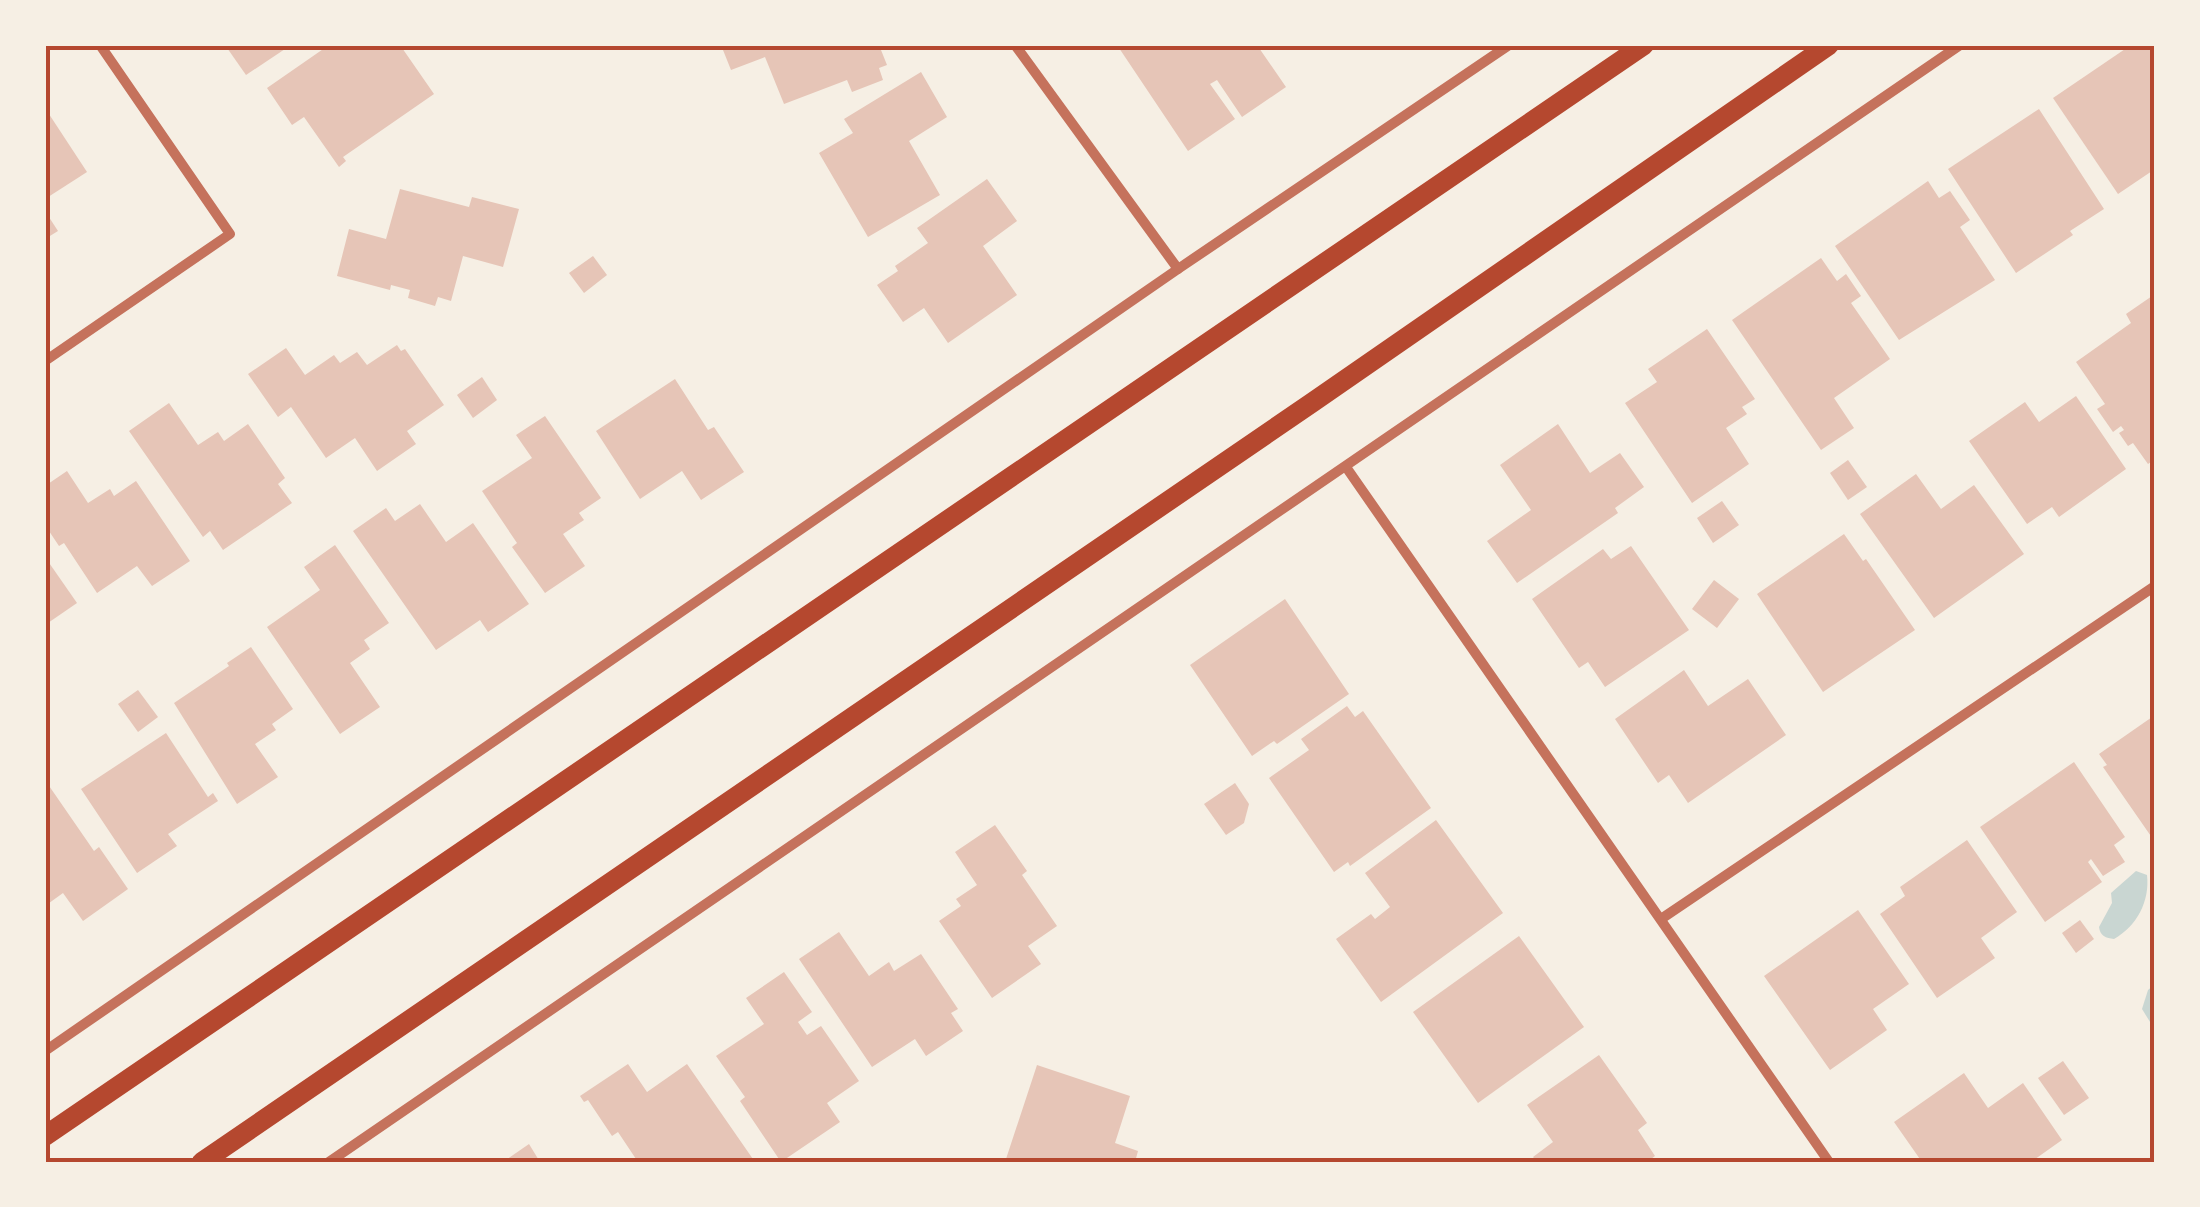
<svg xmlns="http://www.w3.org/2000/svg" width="2200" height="1207" font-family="Montserrat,sans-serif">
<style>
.water{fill:#c9d6d2}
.building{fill:#e6c5b7}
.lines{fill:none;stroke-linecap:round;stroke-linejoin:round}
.minor{stroke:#c5725c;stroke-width:10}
.secondary{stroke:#b5482f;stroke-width:20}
.neatline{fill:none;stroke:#b5482f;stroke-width:4}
</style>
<rect width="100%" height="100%" fill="#f6efe4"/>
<g class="water">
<path d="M2136 871 2147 875C2150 901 2137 926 2114 939 2106 938 2100 936 2099 927L2112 903 2111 893Z"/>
<polygon points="2155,984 2155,1030 2142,1009 2148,990"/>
</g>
<g class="building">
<polygon points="225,45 291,45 246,75"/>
<polygon points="329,45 400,45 434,94 343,157 346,161 339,167 304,117 292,125 267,88"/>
<polygon points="721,45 879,45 887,65 879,68 883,80 852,92 847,80 784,104 765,57 731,70"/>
<polygon points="1117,45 1257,45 1286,87 1242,117 1217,80 1210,84 1235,119 1188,151"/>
<polygon points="2131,45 2155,48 2155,169 2118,194 2053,98"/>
<polygon points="921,72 947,117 909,141 940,195 868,237 819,153 853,133 844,119"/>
<polygon points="45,108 87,172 45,199"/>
<polygon points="2039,109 2104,209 2070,231 2073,235 2016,273 1948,169"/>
<polygon points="987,179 1017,221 983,246 1017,295 948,343 924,308 903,322 877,285 898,271 895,266 928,243 917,228"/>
<polygon points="1928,181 1939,198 1950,191 1970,220 1960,227 1995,280 1899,340 1835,246"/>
<polygon points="400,189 469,207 472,197 519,209 503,267 463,256 451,301 438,297 435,306 408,298 410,290 391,285 390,290 337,276 349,229 386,239"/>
<polygon points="45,211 58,231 45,239"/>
<polygon points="593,256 607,275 584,293 569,273"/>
<polygon points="1821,258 1837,281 1846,274 1861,296 1851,303 1890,359 1834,398 1854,428 1821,450 1732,320"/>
<polygon points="2155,294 2155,459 2148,464 2133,443 2128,446 2119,433 2124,430 2121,426 2113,432 2097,409 2105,404 2076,362 2131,323 2126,314"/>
<polygon points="1707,329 1755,399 1742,407 1747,414 1726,428 1749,464 1692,503 1625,403 1657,382 1648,369"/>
<polygon points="397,345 401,351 405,349 444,405 407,431 416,444 377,471 355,438 326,458 291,407 278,417 248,374 286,348 305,375 334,355 340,363 357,352 367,365"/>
<polygon points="482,377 497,400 473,418 457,395"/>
<polygon points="675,379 708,430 714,427 744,472 701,500 682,471 640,499 596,431"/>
<polygon points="2076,396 2126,469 2059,517 2052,507 2027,524 1969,441 2025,402 2039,422"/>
<polygon points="169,403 198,445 218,432 224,441 248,424 285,478 278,484 292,503 223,550 210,531 203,537 129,431"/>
<polygon points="545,416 601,498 579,513 584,520 563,534 585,566 545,593 512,547 517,543 482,491 532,458 516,435"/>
<polygon points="1558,424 1590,473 1620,453 1644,487 1615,508 1618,513 1517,583 1487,541 1531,510 1500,465"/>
<polygon points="1848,460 1867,487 1848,500 1830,473"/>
<polygon points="67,471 88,503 110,489 114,496 136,481 190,561 152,586 137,566 97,593 64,543 59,546 45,525 45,486"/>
<polygon points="1916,474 1941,509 1974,485 2024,554 1934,618 1860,514"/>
<polygon points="1722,501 1739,525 1713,543 1697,518"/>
<polygon points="420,504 446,542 473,523 529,604 488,632 480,620 436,650 353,531 386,508 395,521"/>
<polygon points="1844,534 1863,561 1866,559 1915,630 1823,692 1757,594"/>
<polygon points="335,545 389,623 364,640 370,649 350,663 380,707 340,734 267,627 320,590 304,567"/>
<polygon points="1631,546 1689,630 1605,687 1588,662 1579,668 1532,599 1603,549 1611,559"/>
<polygon points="45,557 77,603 45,625"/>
<polygon points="1714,580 1739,599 1717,628 1692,609"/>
<polygon points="1285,599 1349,694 1277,744 1274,741 1252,756 1190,665"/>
<polygon points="251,647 293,709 272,724 276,730 255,744 278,777 237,804 174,703 229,666 227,663"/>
<polygon points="1684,670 1708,706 1748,679 1786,735 1688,803 1669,775 1658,783 1615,719"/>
<polygon points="138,690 158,717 138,732 118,704"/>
<polygon points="1347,706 1355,717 1363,711 1431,808 1350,866 1348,862 1334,872 1269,778 1309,750 1301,739"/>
<polygon points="2155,715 2155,842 2103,767 2107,765 2099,754"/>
<polygon points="166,733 208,797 213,793 218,801 168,834 177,846 137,873 81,789"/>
<polygon points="2074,762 2125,837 2114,845 2125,862 2103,876 2091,859 2088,862 2102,882 2045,922 1980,827"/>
<polygon points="45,780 94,851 99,847 128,889 83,921 63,893 45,906"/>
<polygon points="1235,783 1249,804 1244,823 1226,835 1204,804"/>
<polygon points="1436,820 1503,913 1381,1002 1336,939 1371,914 1375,919 1390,907 1365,873"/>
<polygon points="995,825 1027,871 1022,875 1057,926 1028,946 1041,964 992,998 939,921 961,906 956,899 977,885 955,852"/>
<polygon points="1967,840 2017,912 1981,938 1995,958 1937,998 1880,914 1905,896 1900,887"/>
<polygon points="1858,910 1909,984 1873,1009 1887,1030 1830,1070 1764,976"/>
<polygon points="2080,920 2094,939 2076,953 2062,933"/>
<polygon points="839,932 869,976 889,962 894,971 921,954 958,1009 951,1013 963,1031 926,1056 915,1039 872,1067 799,959"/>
<polygon points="1519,936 1584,1027 1478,1103 1413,1012"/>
<polygon points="784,972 812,1012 798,1022 807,1035 821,1026 859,1081 827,1103 840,1122 781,1162 740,1101 745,1097 716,1056 764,1024 746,998"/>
<polygon points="1599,1055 1647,1123 1638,1130 1655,1156 1647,1162 1537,1162 1533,1157 1553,1142 1527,1105"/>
<polygon points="2063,1061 2089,1098 2064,1115 2038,1078"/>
<polygon points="628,1064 647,1092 687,1064 755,1162 690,1162 688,1159 684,1162 638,1162 618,1132 612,1136 588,1100 584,1102 580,1096"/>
<polygon points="1037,1065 1130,1096 1115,1143 1138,1151 1135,1162 1005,1162"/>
<polygon points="1964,1073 1988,1108 2023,1083 2062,1140 2031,1162 1922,1162 1894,1122"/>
<polygon points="529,1144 540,1162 503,1162"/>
</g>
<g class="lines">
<g class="minor">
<polyline points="1015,45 1178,269"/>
<polyline points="45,361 230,234 100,45"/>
<polyline points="1346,467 1829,1162"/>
<polyline points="1661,919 2155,586"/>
<polyline points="45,1051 1178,269 1509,45"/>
<polyline points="329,1162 1960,45"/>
</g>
<g class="secondary">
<polyline points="45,1136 1644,45"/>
<polyline points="202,1162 1313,402 1829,45"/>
</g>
</g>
<rect width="2200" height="1207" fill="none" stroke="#f6efe4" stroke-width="95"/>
<rect x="48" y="48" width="2104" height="1112" class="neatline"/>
</svg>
